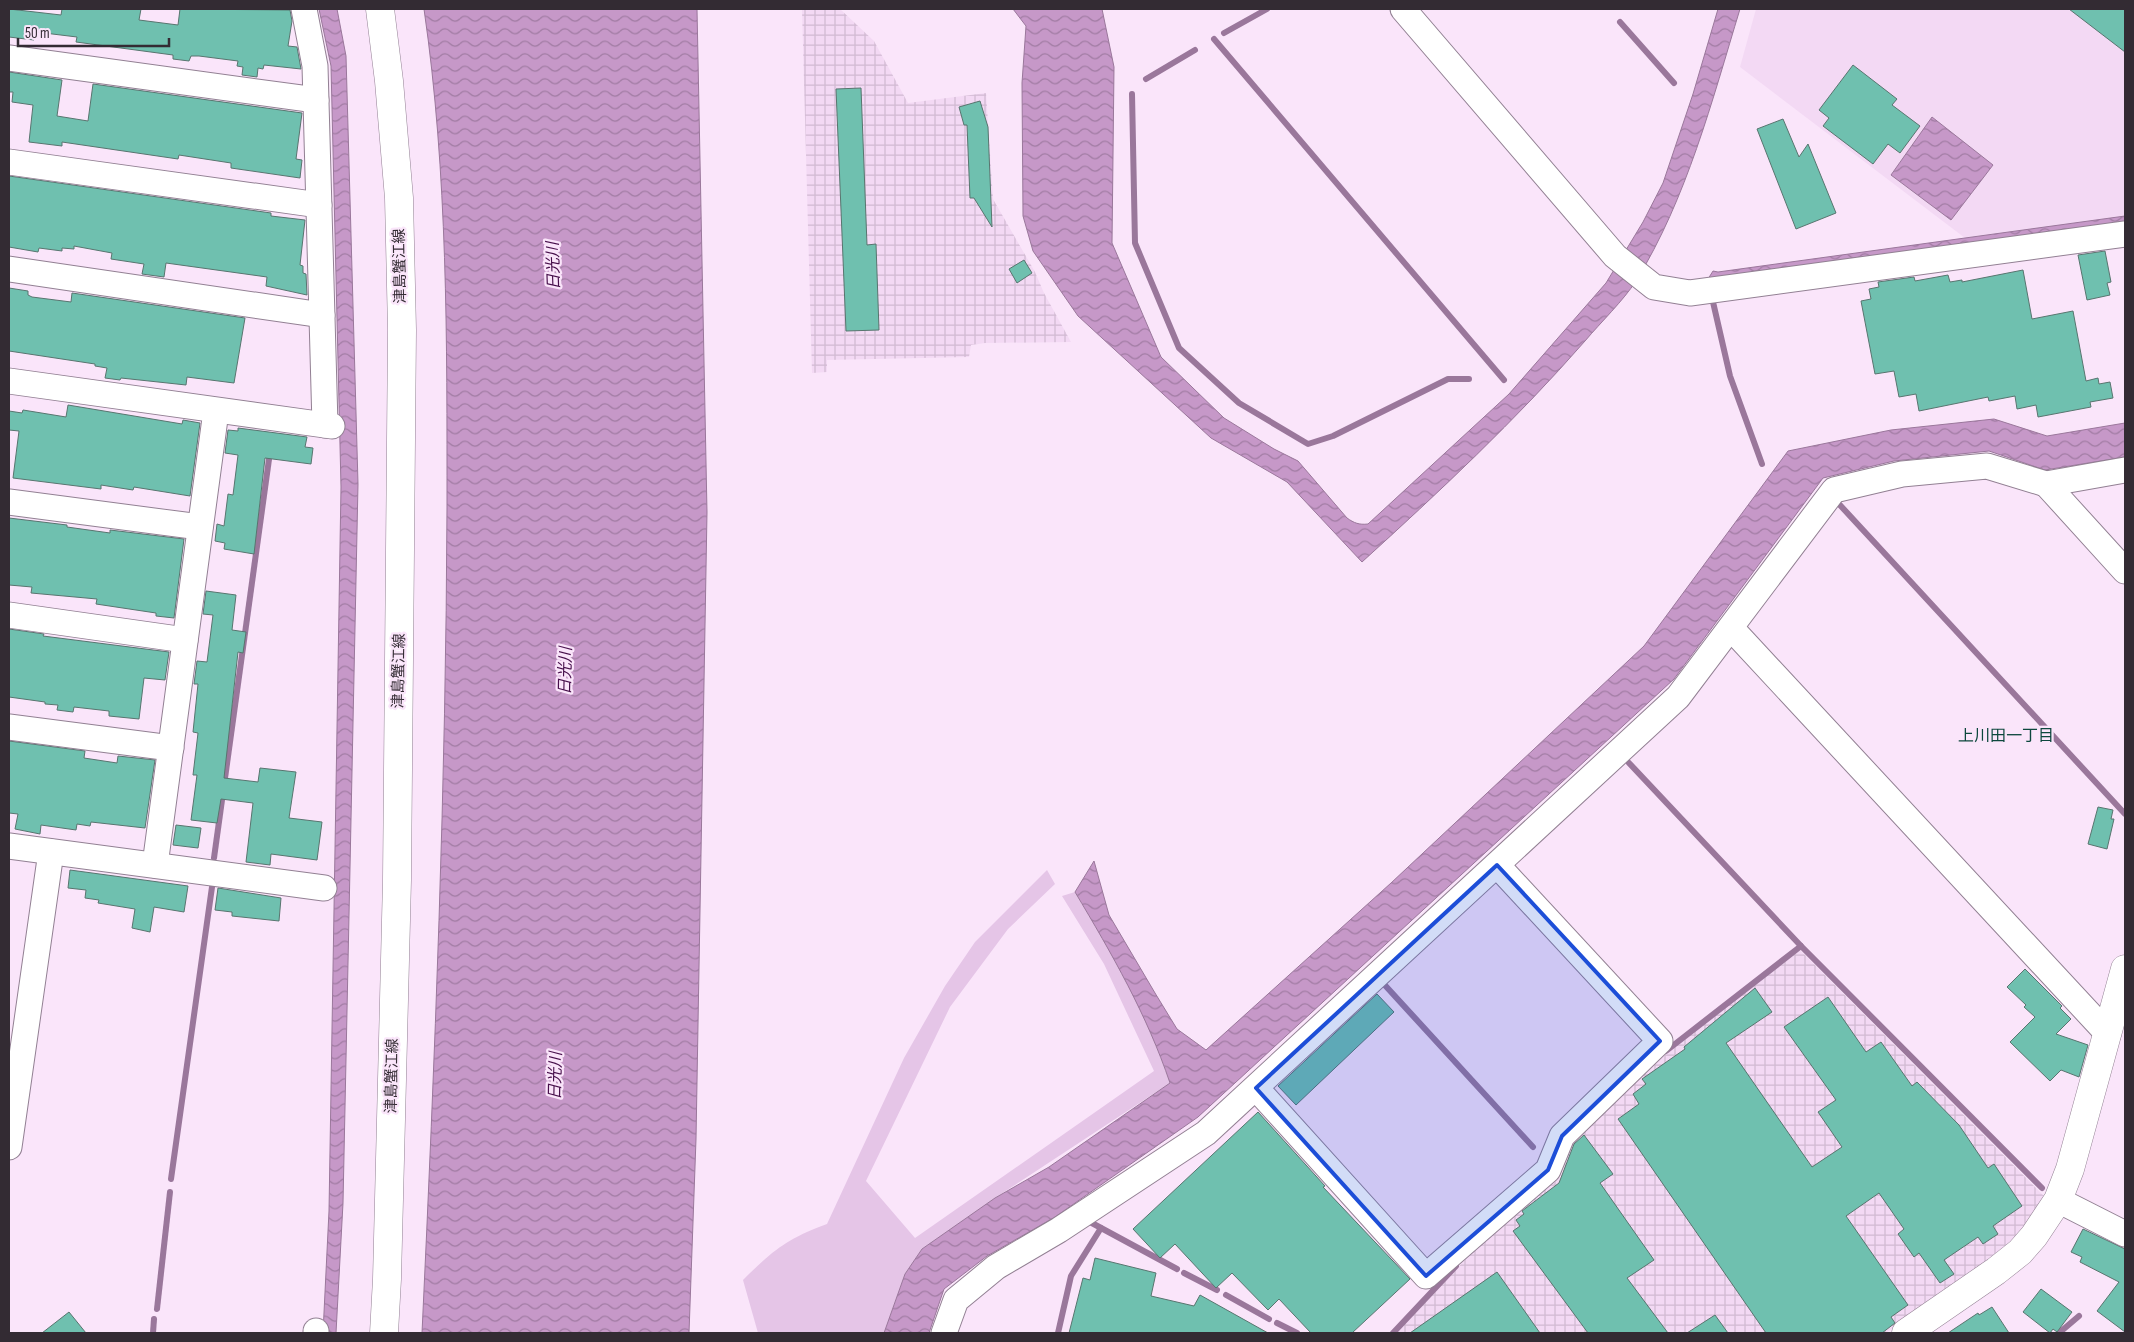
<svg xmlns="http://www.w3.org/2000/svg" width="2134" height="1342" font-family="'Sofia Sans Condensed','Noto Sans JP',sans-serif">
<style>
.built{fill:#f3d9f4}
.industrial{fill:url(#industrial-grid)}
.green{fill:#e5c5e7}
.water{fill:url(#water-waves);stroke:#9a779b}
.lines{fill:none;stroke-linecap:round;stroke-linejoin:round}
.stream{stroke:#9a779b;stroke-width:6}
.building{fill:#6fc0af;stroke:#58756f}
.street-casing{stroke:#928093;stroke-width:27}
.secondary-casing{stroke:#928093;stroke-width:29}
.street{stroke:#fff;stroke-width:25}
.secondary{stroke:#fff;stroke-width:28}
.marked{fill:#1d4ed8;fill-opacity:0.2;stroke:#1d4ed8;stroke-width:4;stroke-linejoin:round}
.labels{text-anchor:middle;dominant-baseline:central;stroke-width:4.5;stroke-linejoin:round;paint-order:stroke}
.street-label{font-size:15px;fill:#332b33;stroke:#fae5fa}
.water-label{font-size:16px;font-style:italic;fill:#460e4a;stroke:#fae5fa}
.neighbourhood-label{font-size:16px;fill:#0c473d;stroke:#fae5fa}
</style>
<defs>
<pattern id="industrial-grid" width="8" height="8" patternUnits="userSpaceOnUse" patternTransform="scale(1.25)"><rect width="8" height="8" fill="#f3d9f4"/><path d="M0 4h8M4 0v8" fill="none" stroke="#d1bad2"/></pattern>
<pattern id="water-waves" width="16" height="10" patternUnits="userSpaceOnUse" patternTransform="scale(1.25)"><rect width="16" height="10" fill="#c698c8"/><path d="M0 5q4-4 8 0t8 0" fill="none" stroke="#a17ca3"/></pattern>
</defs>
<rect width="100%" height="100%" fill="#fae5fa"/>
<polygon class="built" points="1756,9 2125,9 2125,216 1965,238 1740,67"/>
<g class="industrial">
<polygon points="802,9 840,9 874,41 908,103 986,93 993,199 1035,272 1044,293 1071,342 985,343 971,345 969,357 827,360 827,372 812,373"/>
<polygon points="1800,950 2044,1196 2028,1222 2006,1246 1886,1333 1396,1333 1480,1244 1561,1177 1573,1141 1675,1046"/>
</g>
<path class="green" d="M1047 870 1055 884 1008 929 950 1007 866 1181 915 1238 1154 1071 1104 964 1062 896 1075 892 1114 956 1149 1026 1170 1083 995 1198 922 1249 905 1274 884 1333H758L743 1280C772 1251 788 1238 827 1224L904 1058 945 986 975 942Z"/>
<g class="water">
<polygon points="319,9 337,9 346,56 358,484 343,1203 336,1333 323,1333 329,1211 341,487 331,66"/>
<path d="M424 9H697L707 512 696 1139 689 1333H422C435 1058 446 783 447 507 447 341 448 174 424 9Z"/>
<path d="M1013 9H1102L1114 67 1112 243 1161 357 1224 418 1274 449 1298 461 1347 518C1354 523 1359 525 1368 524L1509 394 1606 283 1643 222 1663 183 1693 94 1718 9H1740C1712 101 1687 198 1636 281 1623 301 1601 322 1585 341 1516 420 1439 492 1362 562L1287 482 1211 438 1078 316 1033 251 1023 216 1022 83 1026 26Z"/>
<polygon points="1932,117 1993,165 1951,220 1891,175"/>
<polygon points="2125,216 2125,224 1708,279 1713,271 1718,272"/>
<path d="M1994 419 2047 436 2125 423V457L2045 470 1989 451 1894 461 1823 478 1674 679 1198 1117 1055 1217 987 1256 944 1289 929 1333H884L905 1274 922 1249 995 1198 1049 1167 1170 1083C1147 1015 1112 954 1075 892L1094 861 1109 915 1155 993 1177 1029 1206 1050 1391 883 1644 646 1788 451 1891 430Z"/>
</g>
<g class="lines">
<g class="stream">
<polyline points="1620,22 1674,83"/>
<polyline points="1224,33 1267,9"/>
<polyline points="1214,39 1504,380"/>
<polyline points="1146,79 1195,50"/>
<polyline points="1132,94 1135,243 1179,348 1239,403 1308,444 1333,436 1448,379 1469,379"/>
<polyline points="1713,302 1730,376 1762,464"/>
<polyline points="1839,504 2125,814"/>
<polyline points="1629,763 1801,946 2042,1188"/>
<polyline points="214,858 270,452"/>
<polyline points="1382,982 1533,1147"/>
<polyline points="1666,1051 1801,946"/>
<polyline points="171,1179 212,887"/>
<polyline points="1090,1222 1177,1269"/>
<polyline points="1184,1273 1217,1290"/>
<polyline points="1226,1295 1269,1319"/>
<polyline points="157,1309 170,1192"/>
<polyline points="1277,1323 1297,1333"/>
<polyline points="153,1333 154,1319"/>
<polyline points="1058,1333 1071,1276 1101,1228"/>
<polyline points="1393,1333 1456,1266"/>
<polyline points="2059,1333 2079,1316"/>
</g>
</g>
<g class="building">
<polygon points="9,9 61,15 62,9 141,9 139,20 178,25 180,9 290,10 292,21 288,46 297,47 301,69 264,65 263,69 258,68 257,77 242,75 243,67 237,66 238,61 199,56 191,56 189,61 173,59 173,55 76,42 77,37 36,32 34,40 9,37"/>
<polygon points="2069,9 2125,9 2125,52"/>
<polygon points="1853,65 1897,99 1892,105 1920,126 1900,153 1888,144 1873,164 1823,126 1829,118 1819,110"/>
<polygon points="9,72 62,80 57,116 88,121 93,84 302,113 296,159 302,160 300,178 231,168 231,163 179,155 178,159 62,142 62,146 29,142 33,105 12,102 13,92 9,92"/>
<polygon points="861,88 867,245 876,244 879,330 846,331 836,89"/>
<polygon points="980,101 988,127 992,227 974,198 970,198 967,125 964,125 959,107"/>
<polygon points="1783,119 1799,157 1808,144 1836,213 1796,229 1757,129"/>
<polygon points="9,176 271,213 271,216 305,220 300,265 303,266 303,273 306,274 307,295 266,286 267,277 166,263 164,277 142,274 144,264 111,259 112,253 74,246 74,249 62,248 62,251 39,248 38,252 9,247"/>
<polygon points="2105,251 2111,282 2107,283 2110,295 2087,300 2078,255"/>
<polygon points="1024,260 1032,273 1017,283 1009,269"/>
<polygon points="2023,270 2032,319 2073,311 2086,381 2098,378 2099,384 2110,382 2113,398 2090,402 2091,407 2038,417 2036,405 2017,409 2015,396 1989,401 1988,397 1919,411 1916,394 1899,397 1894,371 1875,374 1861,301 1871,299 1869,289 1879,287 1878,282 1914,277 1915,281 1948,275 1950,282 1962,280 1962,282"/>
<polygon points="9,288 28,291 28,295 32,297 71,302 72,293 245,318 234,383 187,377 186,385 121,378 120,380 105,378 107,368 95,366 95,364 9,351"/>
<polygon points="68,405 182,424 183,420 200,423 190,496 134,487 133,490 101,485 101,489 13,478 19,431 9,430 9,411 22,413 23,410 66,417"/>
<polygon points="238,428 307,437 305,447 313,448 311,464 265,458 254,554 224,549 225,543 215,541 217,524 224,526 228,494 233,495 238,455 225,453 228,430 238,431"/>
<polygon points="9,518 67,525 67,527 110,533 110,530 184,539 174,618 156,616 156,613 96,604 97,599 31,593 32,587 9,585"/>
<polygon points="206,591 236,595 232,630 246,632 243,653 238,652 224,778 258,782 260,768 296,772 289,818 322,822 317,860 271,854 270,865 246,862 253,803 221,799 217,823 191,820 197,775 193,775 198,733 193,732 198,684 194,684 197,661 207,662 213,615 203,614"/>
<polygon points="9,629 44,634 43,636 169,652 165,680 144,678 139,719 109,716 109,711 74,707 73,712 57,710 58,705 45,704 45,702 9,697"/>
<polygon points="9,741 85,751 84,758 117,763 118,756 155,760 145,828 91,822 90,826 77,824 76,830 41,825 40,834 15,829 18,814 9,813"/>
<polygon points="2098,807 2113,810 2111,819 2114,819 2107,849 2088,844"/>
<polygon points="176,825 201,828 198,848 173,845"/>
<polygon points="70,870 188,886 184,912 154,907 150,932 132,928 135,909 98,903 99,900 85,898 86,890 68,888"/>
<polygon points="218,888 281,898 279,921 232,916 232,912 215,910"/>
<polygon points="2025,969 2062,1006 2060,1008 2071,1019 2056,1034 2088,1045 2079,1077 2061,1070 2050,1081 2010,1042 2035,1017 2024,1007 2026,1005 2007,987"/>
<polygon points="1755,988 1772,1012 1726,1043 1812,1167 1842,1147 1818,1112 1836,1100 1784,1027 1828,997 1866,1052 1881,1042 1912,1086 1917,1082 1959,1125 1988,1168 1994,1164 2022,1206 1993,1226 1998,1234 1983,1244 1978,1237 1944,1260 1954,1274 1940,1283 1919,1253 1914,1257 1898,1234 1904,1229 1879,1193 1846,1216 1908,1305 1891,1317 1895,1323 1882,1333 1766,1333 1618,1119 1639,1104 1633,1094 1646,1084 1642,1079 1685,1049 1684,1047"/>
<polygon points="1377,994 1394,1012 1296,1105 1278,1086"/>
<polygon points="1258,1112 1325,1186 1323,1187 1410,1279 1352,1333 1311,1333 1279,1299 1268,1310 1232,1273 1216,1288 1175,1244 1160,1258 1133,1229"/>
<polygon points="1584,1135 1613,1174 1600,1183 1654,1260 1627,1278 1668,1333 1588,1333 1513,1231 1520,1226 1516,1220 1524,1214 1522,1211 1559,1183 1574,1144"/>
<polygon points="2083,1229 2125,1249 2125,1332 2097,1311 2119,1282 2080,1262 2082,1257 2071,1252"/>
<polygon points="1095,1258 1156,1273 1151,1296 1194,1306 1200,1295 1268,1333 1069,1333 1083,1278 1090,1280"/>
<polygon points="1497,1272 1540,1333 1410,1333"/>
<polygon points="2041,1289 2072,1312 2057,1332 2053,1329 2050,1333 2023,1312"/>
<polygon points="1992,1307 2009,1333 1948,1333 1978,1313 1979,1315"/>
<polygon points="69,1312 86,1333 42,1333"/>
<polygon points="1715,1315 1728,1333 1687,1333"/>
</g>
<g class="lines">
<defs>
<g id="street">
<polyline points="304,9 315,66 325,425"/>
<polyline points="1403,9 1615,256 1654,287 1690,293 2125,234"/>
<polyline points="9,58 316,100"/>
<polyline points="9,162 319,205"/>
<polyline points="9,269 322,315"/>
<polyline points="9,381 332,426"/>
<polyline points="2046,484 2125,571"/>
<polyline points="9,502 200,527"/>
<polyline points="9,615 185,640"/>
<polyline points="1731,628 2108,1034"/>
<polyline points="9,727 171,748"/>
<polyline points="9,846 324,888"/>
<polyline points="155,865 216,411"/>
<polyline points="1256,1088 1426,1276 1548,1170 1562,1136 1660,1041 1497,865"/>
<polyline points="9,1147 51,852"/>
<polyline points="2058,1200 2125,1234"/>
<polyline points="316,1333 316,1331"/>
<polyline points="944,1333 956,1300 996,1267 1059,1230 1206,1133 1678,697 1834,490 1902,474 1987,466 2046,484 2125,470"/>
</g>
<g id="secondary">
<polyline points="380,9 389,81 399,198 402,330 397,880 387,1279 384,1333"/>
<polyline points="1906,1333 1996,1271 2020,1252 2034,1236 2058,1200 2070,1169 2125,969"/>
</g>
</defs>
<use href="#street" class="street-casing"/>
<use href="#secondary" class="secondary-casing"/>
<use href="#street" class="street"/>
<use href="#secondary" class="secondary"/>
</g>
<path class="marked" d="M1497 865 1660 1041 1562 1136 1548 1170 1426 1276 1256 1088Z"/>
<g class="labels">
<g class="street-label">
<text transform="translate(400 266) rotate(-91)">津島蟹江線</text>
<text transform="translate(399 671) rotate(-89)">津島蟹江線</text>
<text transform="translate(392 1076) rotate(-89)">津島蟹江線</text>
</g>
<g class="water-label">
<text transform="translate(554 266) rotate(-92)">日光川</text>
<text transform="translate(566 671) rotate(-89)">日光川</text>
<text transform="translate(556 1076) rotate(-89)">日光川</text>
</g>
<g class="neighbourhood-label">
<text x="2006" y="736">上川田一丁目</text>
</g>
</g>
<rect width="2134" height="1342" fill="none" stroke="#332b33" stroke-width="20"/>
<path d="M18 38v8h151v-8" fill="none" stroke="#332b33" stroke-width="2.5"/>
<text x="25" y="38" font-size="15" fill="#332b33" stroke="#fae5fa" stroke-width="4" paint-order="stroke">50 m</text>
</svg>
